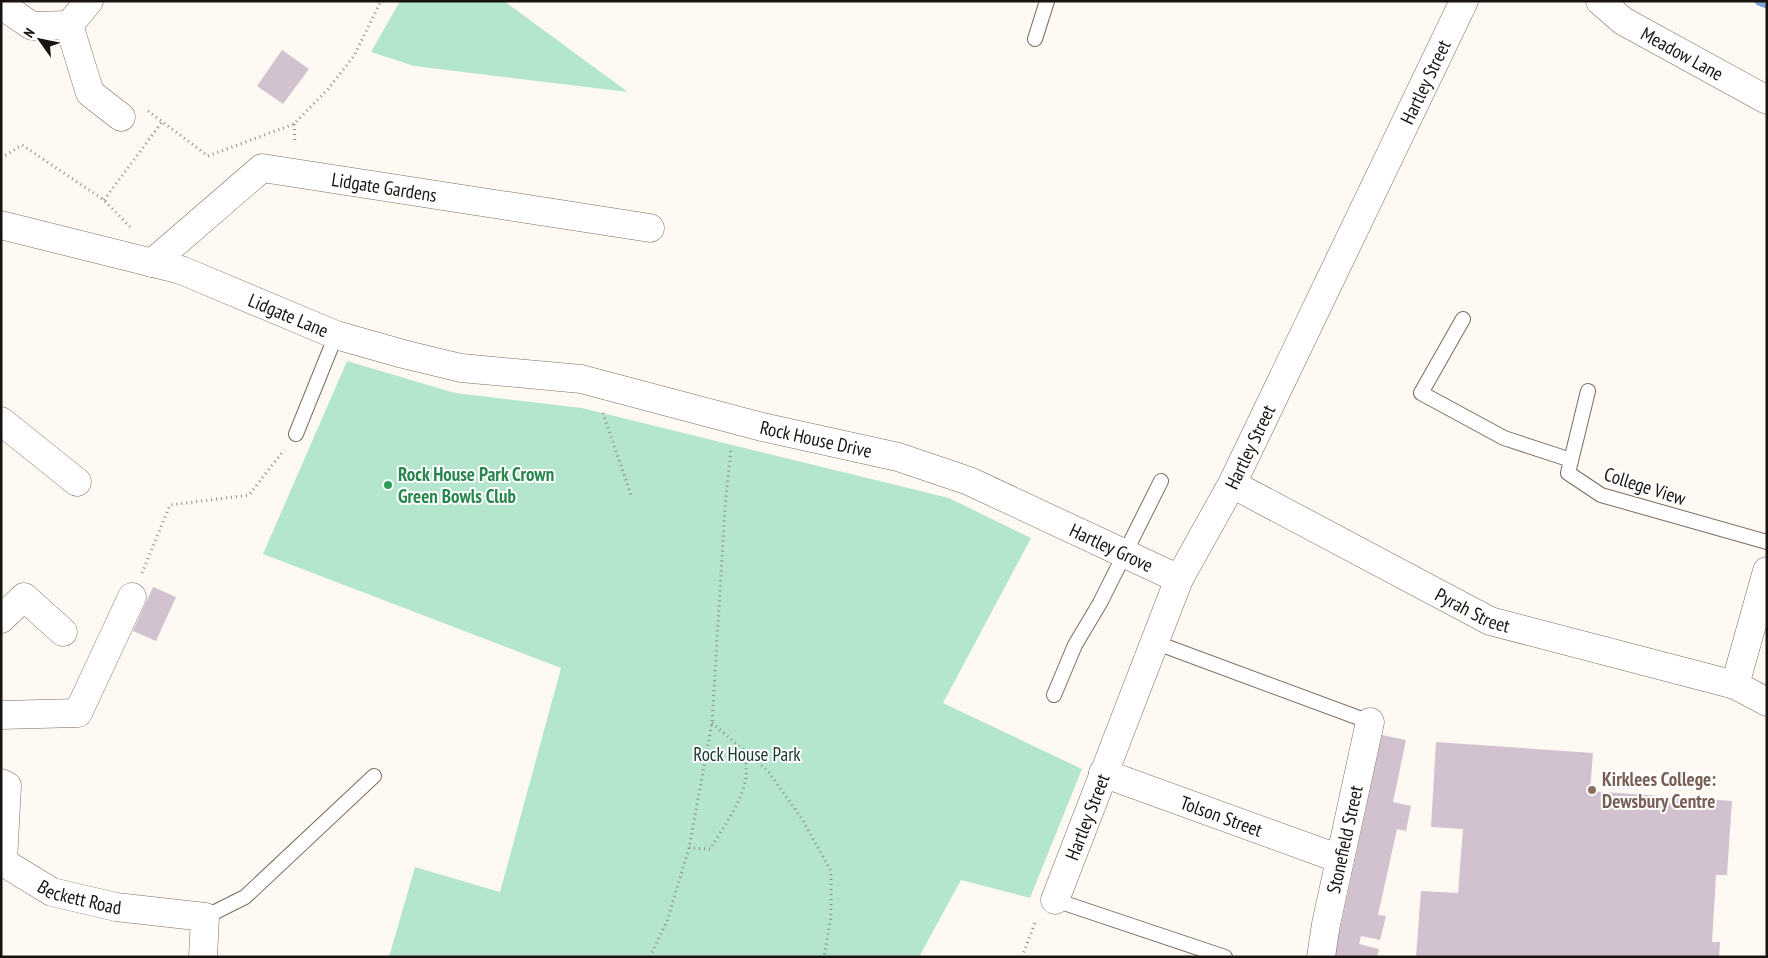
<svg xmlns="http://www.w3.org/2000/svg" width="1768" height="958" font-family="'PT Sans Narrow',sans-serif">
	<rect width="100%" height="100%" fill="#fff9f3"/>
	<!-- green -->
	<path fill="#b4e6ce" d="M 400,1 L 504,1 L 628,92 L 414,66 L 371,52 Z
		M 347,361 L 455,393 L 582,408 L 949,498 L 1031,538 L 943,703 L 1082,769 L 1030,898 L 961,880 L 919,957 L 389,957 L 415,867 L 500,892 L 561,668 L 263,554 Z"/>
	<g fill="none" stroke-linecap="round" stroke-linejoin="round">
		<!-- stream -->
		<path stroke="#7fa5de" stroke-width="9" d="M 1759,1 L 1767,4"/>
	</g>
	<!-- building -->
	<path fill="#d2c1ce" d="M 282,50 L 309,69 L 283,104 L 257,86 Z
		M 153,587 L 176,597 L 156,641 L 133,631 Z
		M 1382,735 L 1406,740 L 1393,802 L 1411,806 L 1406,831 L 1397,829 L 1378,915 L 1386,916 L 1380,940 L 1361,936 L 1359,944 L 1379,949 L 1377,957 L 1334,957 Z
		M 1436,742 L 1593,753 L 1590,791 L 1732,801 L 1727,875 L 1716,875 L 1712,942 L 1720,942 L 1719,957 L 1416,957 L 1421,891 L 1458,893 L 1463,829 L 1431,827 Z"/>
	<g fill="none" stroke-linecap="round" stroke-linejoin="round">
		<defs>
			<path id="service" d="M 1035,39 L 1047,1
				M 1463,319 L 1421,393 L 1504,438 L 1571,460
				M 1588,391 L 1568,473 L 1601,495 L 1767,542
				M 296,434 L 336,335
				M 1154,642 L 1370,722
				M 1054,695 L 1075,645 L 1100,603 L 1161,481
				M 1055,900 L 1225,957
				M 205,917 L 245,897 L 374,776"/>
			<g id="minor">
				<path id="s1" d="M 1600,1 L 1623,21 L 1767,100"/>
				<path d="M 1,5 L 32,26 L 69,25 L 90,93 L 121,117"/>
				<path d="M 69,25 L 89,1"/>
				<path id="s2" d="M 1,225 L 181,270 L 336,335 L 403,354 L 461,368 L 581,379 L 762,427 L 898,457 L 969,481 L 1179,579"/>
				<path id="s3" d="M 152,263 L 262,168 L 650,228"/>
				<path d="M 1,421 L 77,482"/>
				<path id="s4" d="M 1232,484 L 1490,621 L 1735,685"/>
				<path d="M 1767,571 L 1735,685 L 1767,702"/>
				<path d="M 1,619 L 24,597 L 63,632"/>
				<path d="M 1,715 L 78,713 L 132,597"/>
				<path id="s5" d="M 1103,773 L 1340,859"/>
				<path d="M 1,783 L 7,786 L 3,861"/>
				<path id="s6" d="M 1,861 L 52,892 L 116,907 L 205,917 L 203,957"/>
				<path id="s7" d="M 1055,900 L 1179,579 L 1232,484 L 1464,1"/>
				<path id="s8" d="M 1321,957 L 1326,924 L 1370,722"/>
			</g>
		</defs>
		<!-- service casing -->
		<use href="#service" stroke="#7a6d60" stroke-width="16"/>
		<!-- minor casing -->
		<use href="#minor" stroke="#7a6d60" stroke-width="29"/>
		<!-- path -->
		<path stroke="#908a85" stroke-width="3" stroke-dasharray="1 4" stroke-linecap="butt" d="M 148,111 L 208,156 L 294,124 L 328,89 L 354,56 L 381,1
			M 294,124 L 295,144
			M 1,158 L 22,145 L 104,200 L 130,227
			M 104,200 L 162,122
			M 603,413 L 632,498
			M 142,573 L 170,505 L 249,495 L 284,450
			M 712,723 L 768,771 L 802,819 L 831,871 L 831,917 L 824,957
			M 689,848 L 710,849 C 723,828 742,802 746,778 C 747,769 745,759 745,750
			M 650,957 L 667,921 L 689,848 L 712,723 L 725,508 L 731,447
			M 1022,957 L 1036,920"/>
		<!-- service -->
		<use href="#service" stroke="#fff" stroke-width="14"/>
		<!-- minor -->
		<use href="#minor" stroke="#fff" stroke-width="28"/>
	</g>
	<!-- markers -->
	<circle fill="#2e9e5b" stroke="#fff" stroke-width="2" cx="388" cy="485" r="5"/>
	<circle fill="#8d6e63" stroke="#fff" stroke-width="2" cx="1592" cy="790" r="5"/>
	<g text-anchor="middle" stroke-width="4" stroke-linejoin="round" paint-order="stroke">
		<!-- street labels -->
		<g font-size="19" fill="#18130e" stroke="#fff">
			<text dy="7" stroke="none"><textPath href="#s1" startOffset="98">Meadow Lane</textPath></text>
			<text dy="7" stroke="none"><textPath href="#s7" startOffset="899">Hartley Street</textPath></text>
			<text dy="7" stroke="none"><textPath href="#s3" startOffset="269">Lidgate Gardens</textPath></text>
			<text dy="7" stroke="none"><textPath href="#s2" startOffset="302">Lidgate Lane</textPath></text>
			<text dy="7" stroke="none"><textPath href="#s2" startOffset="846">Rock House Drive</textPath></text>
			<text dy="7" stroke="none"><textPath href="#s7" startOffset="494">Hartley Street</textPath></text>
			<text transform="translate(1645 486) rotate(18)" y="7">College View</text>
			<text dy="7" stroke="none"><textPath href="#s2" startOffset="1162">Hartley Grove</textPath></text>
			<text dy="7" stroke="none"><textPath href="#s4" startOffset="272">Pyrah Street</textPath></text>
			<text dy="7" stroke="none"><textPath href="#s5" startOffset="126">Tolson Street</textPath></text>
			<text dy="7" stroke="none"><textPath href="#s7" startOffset="89">Hartley Street</textPath></text>
			<text dy="7" stroke="none"><textPath href="#s8" startOffset="120">Stonefield Street</textPath></text>
			<text dy="7" stroke="none"><textPath href="#s6" startOffset="88">Beckett Road</textPath></text>
		</g>
		<!-- leisure labels -->
		<g font-size="19" font-weight="bold" fill="#27864d" stroke="#fff" text-anchor="start">
			<text x="398" y="481">Rock House Park Crown<tspan x="398" dy="22">Green Bowls Club</tspan></text>
		</g>
		<!-- park labels -->
		<g font-size="19" fill="#14382a" stroke="#fff">
			<text x="747" y="761">Rock House Park</text>
		</g>
		<!-- education labels -->
		<g font-size="19" font-weight="bold" fill="#785e54" stroke="#fff" text-anchor="start">
			<text x="1602" y="786">Kirklees College:<tspan x="1602" dy="22">Dewsbury Centre</tspan></text>
		</g>
	</g>
	<!-- border -->
	<rect width="1768" height="958" fill="none" stroke="#18130e" stroke-width="5"/>
	<!-- north arrow -->
	<g transform="translate(40 40) rotate(303)" stroke="#ffffff" stroke-width="4" paint-order="stroke">
	<path d="M0-4L9 19L0 12L-9 19Z" fill="#18130e"/>
	<text y="-8" font-size="14" font-weight="bold" text-anchor="middle" fill="#18130e">N</text>
	</g>
</svg>
